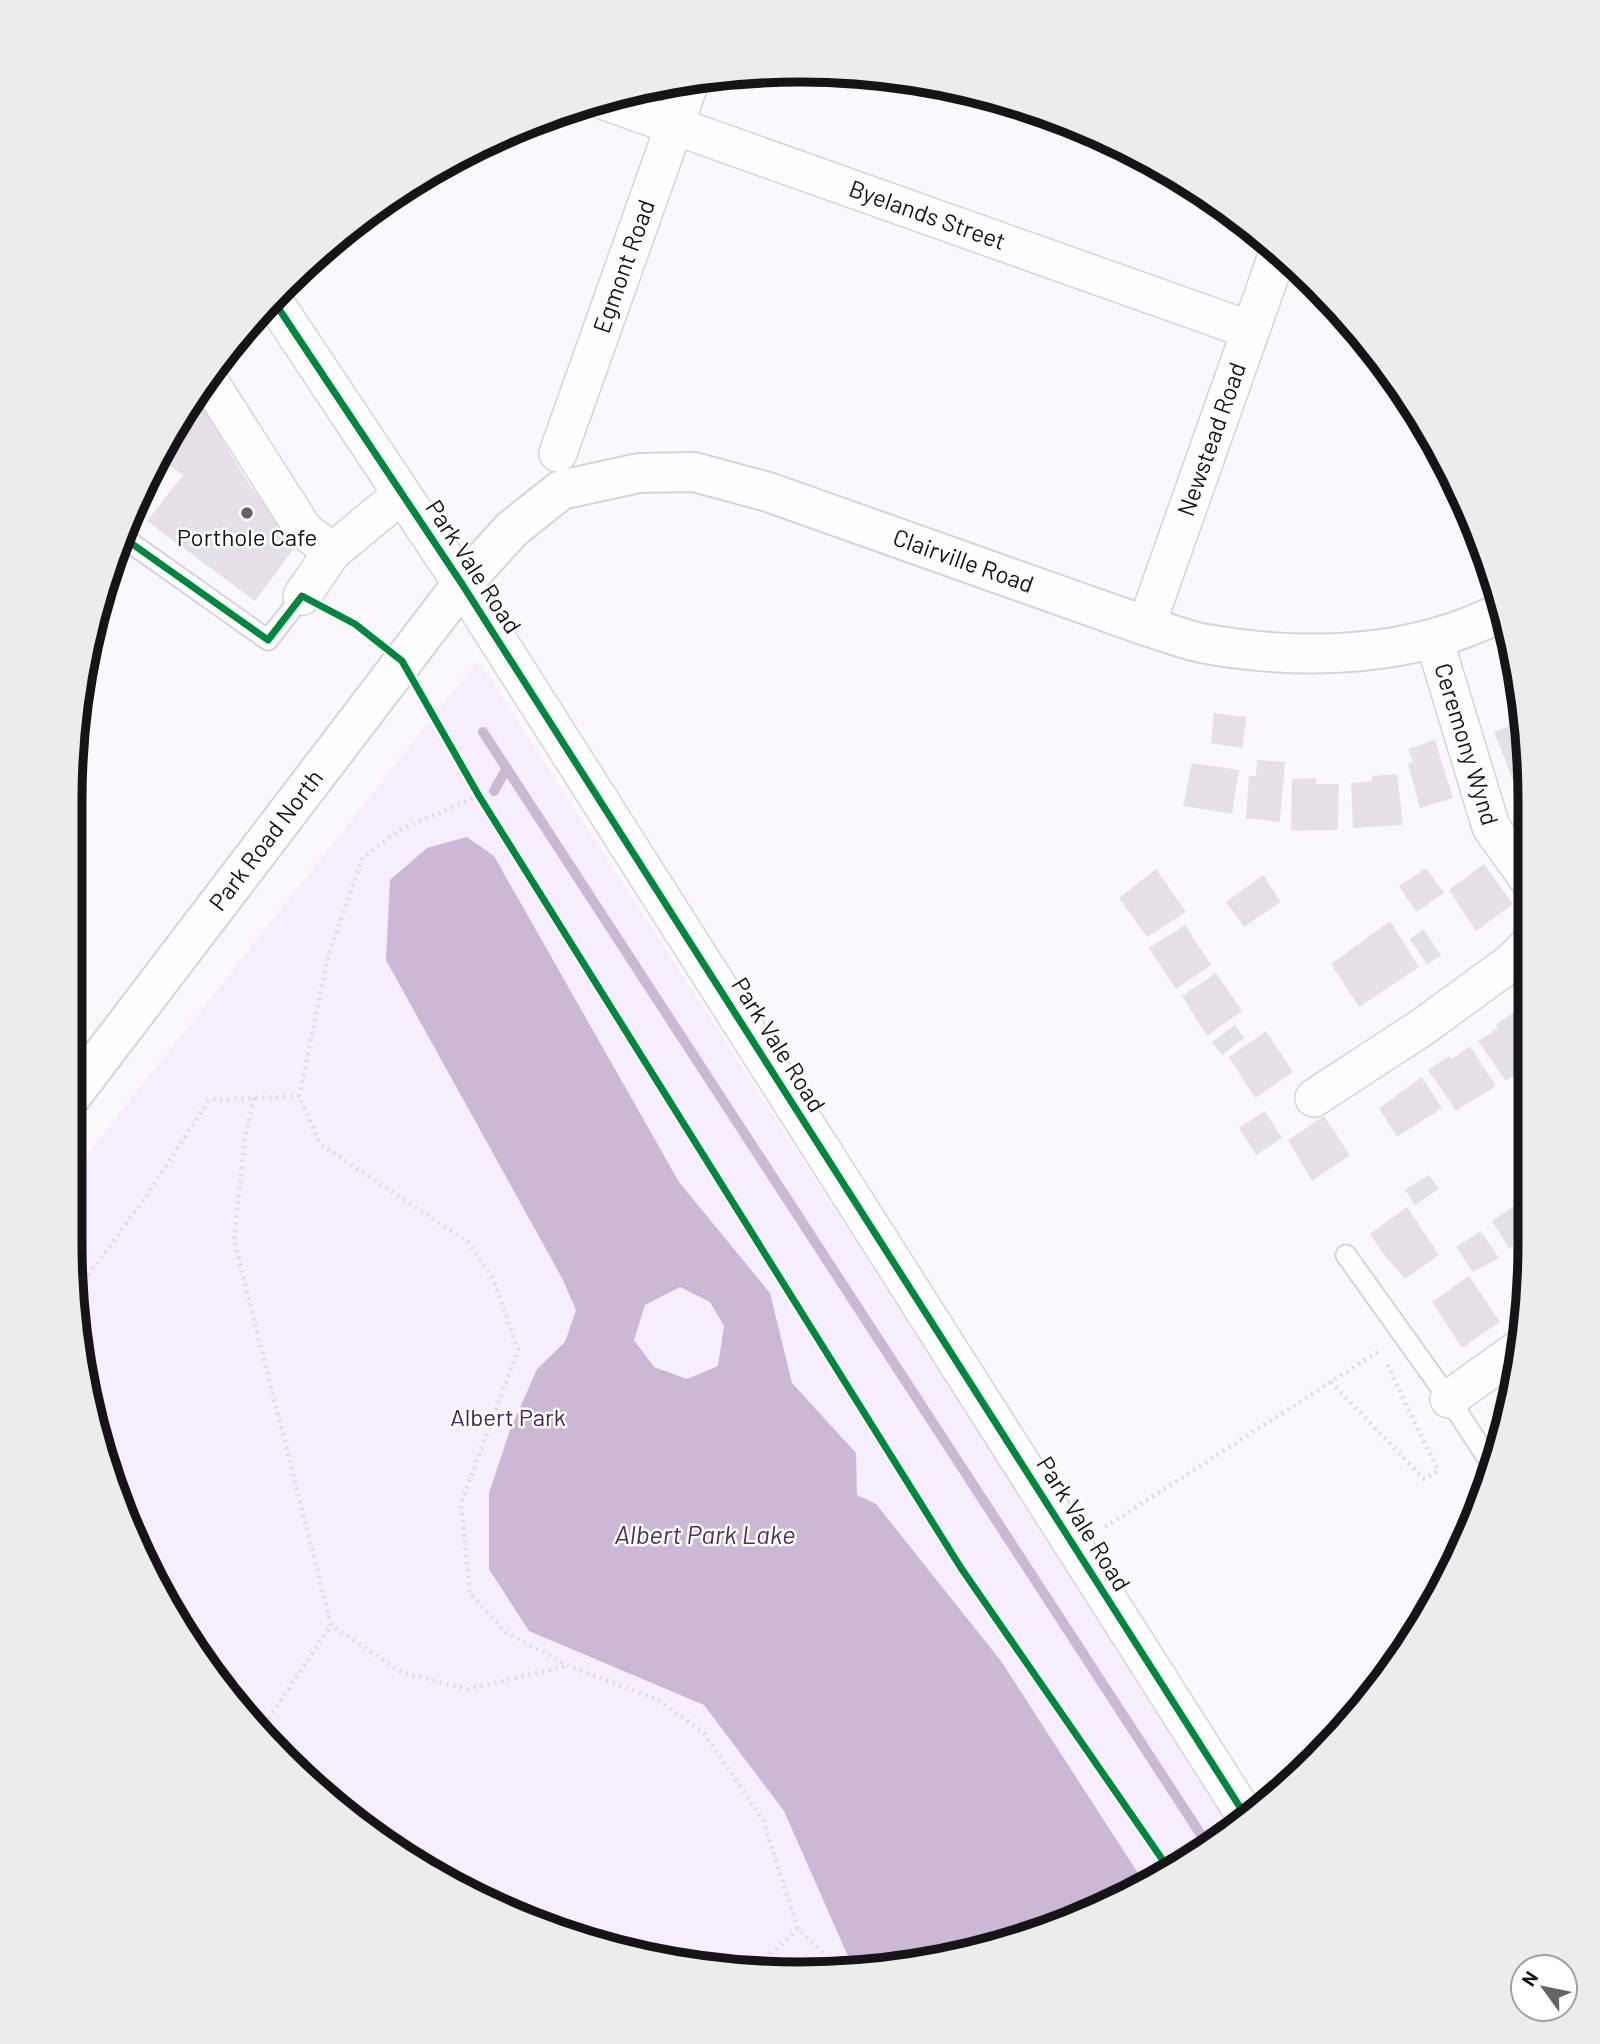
<svg xmlns="http://www.w3.org/2000/svg" width="1600" height="2044" font-family="Barlow,sans-serif">
	<rect width="100%" height="100%" fill="#fbf8fd"/>
	<!-- green -->
	<path fill="#f7eefd" d="M 478,660 L 1233,1824 L 1165,1876 L 989,1949 L 800,1974 L 611,1949 L 435,1876 L 284,1760 L 168,1609 L 95,1433 L 70,1244 L 70,1176 Z"/>
	<!-- water -->
	<path fill="#cab8d4" fill-rule="evenodd" d="M 467,837 L 494,856 L 679,1182 L 770,1293 L 792,1383 L 856,1453 L 857,1495 L 876,1504 L 1001,1661 L 1145,1884 L 989,1949 L 859,1966 L 847,1954 L 784,1811 L 704,1705 L 529,1631 L 489,1569 L 489,1493 L 509,1433 L 537,1369 L 565,1342 L 576,1310 L 562,1278 L 386,960 L 390,880 L 427,848 ZM 680,1287 L 710,1302 L 724,1326 L 718,1366 L 687,1379 L 654,1367 L 634,1340 L 645,1305 Z"/>
	<g fill="none" stroke-linecap="round" stroke-linejoin="round">
		<!-- stream -->
		<path stroke="#cab8d4" stroke-width="10" d="M 483,732 L 1207,1844
			M 494,791 L 507,768"/>
	</g>
	<!-- building -->
	<path fill="#e5e0e8" d="M 194,398 L 207,408 L 223,441 L 247,481 L 296,546 L 255,601 L 147,521 L 183,475 L 160,459 L 156,460 Z
		M 1214,713 L 1247,717 L 1242,748 L 1211,743 Z
		M 1520,722 L 1528,752 L 1529,784 L 1516,788 L 1494,732 Z
		M 1435,740 L 1453,798 L 1420,808 L 1408,764 L 1413,762 L 1408,749 Z
		M 1257,760 L 1285,762 L 1280,822 L 1246,818 L 1249,776 L 1256,776 Z
		M 1192,763 L 1239,770 L 1232,814 L 1183,806 Z
		M 1397,774 L 1403,825 L 1353,828 L 1351,783 L 1372,781 L 1372,776 Z
		M 1316,778 L 1316,784 L 1339,784 L 1338,830 L 1291,831 L 1292,779 Z
		M 1484,864 L 1513,904 L 1476,931 L 1449,890 Z
		M 1426,868 L 1444,893 L 1416,912 L 1399,886 Z
		M 1156,869 L 1186,912 L 1147,937 L 1119,898 Z
		M 1263,875 L 1281,902 L 1244,927 L 1226,902 Z
		M 1390,921 L 1419,967 L 1359,1007 L 1331,964 Z
		M 1185,925 L 1211,965 L 1176,989 L 1149,948 Z
		M 1423,929 L 1441,955 L 1427,965 L 1410,939 Z
		M 1216,973 L 1242,1011 L 1207,1036 L 1182,996 Z
		M 1529,1000 L 1529,1024 L 1519,1008 Z
		M 1516,1011 L 1529,1032 L 1529,1066 L 1506,1081 L 1478,1041 L 1498,1028 L 1496,1024 Z
		M 1235,1025 L 1244,1038 L 1222,1055 L 1212,1042 Z
		M 1266,1031 L 1293,1072 L 1255,1098 L 1229,1057 Z
		M 1470,1046 L 1496,1086 L 1456,1111 L 1428,1070 L 1449,1056 L 1452,1059 Z
		M 1422,1077 L 1442,1108 L 1397,1137 L 1379,1108 Z
		M 1265,1111 L 1282,1138 L 1256,1155 L 1239,1128 Z
		M 1324,1116 L 1350,1155 L 1312,1181 L 1288,1140 Z
		M 1429,1175 L 1439,1189 L 1415,1205 L 1405,1190 Z
		M 1516,1205 L 1530,1225 L 1530,1234 L 1509,1249 L 1492,1221 Z
		M 1407,1207 L 1439,1255 L 1405,1279 L 1385,1256 L 1370,1234 Z
		M 1481,1231 L 1499,1258 L 1473,1272 L 1456,1247 Z
		M 1469,1276 L 1500,1322 L 1462,1348 L 1432,1302 Z
		M 1516,1382 L 1516,1386 L 1508,1414 L 1496,1397 Z"/>
	<g fill="none" stroke-linecap="round" stroke-linejoin="round">
		<defs>
			<path id="service" d="M 121,536 L 268,640 L 302,596
				M 1346,1255 L 1449,1399 L 1492,1465"/>
			<g id="minor">
				<path id="s1" d="M 602,100 L 1250,330"/>
				<path d="M 273,300 L 462,584 L 1245,1815"/>
				<path d="M 207,378 L 304,530 L 332,552"/>
				<path id="s2" d="M 558,453 L 691,79"/>
				<path d="M 302,596 L 332,552 L 402,494"/>
				<path id="s3" d="M 1146,626 L 1278,253"/>
				<path id="s4" d="M 1434,639 L 1491,827 L 1529,880"/>
				<path d="M 1314,1098 L 1424,1026 L 1513,961 L 1529,944"/>
				<path d="M 1449,1399 L 1520,1348"/>
			</g>
			<g id="tertiary">
				<path id="s5" d="M 70,1098 L 462,584 L 512,529 L 561,490 L 639,473 L 694,472 L 768,492 L 1146,626 C 1166,632 1187,641 1207,644 C 1303,661 1413,658 1501,612"/>
			</g>
		</defs>
		<!-- service casing -->
		<use href="#service" stroke="#d7d4d9" stroke-width="23"/>
		<!-- minor casing -->
		<use href="#minor" stroke="#d7d4d9" stroke-width="40"/>
		<!-- tertiary casing -->
		<use href="#tertiary" stroke="#d7d4d9" stroke-width="42"/>
		<!-- path -->
		<path stroke="#dcdcdd" stroke-width="4.5" stroke-dasharray="2 5" stroke-linecap="butt" d="M 479,796 L 397,831 L 362,859 L 328,957 L 299,1096 L 320,1144 L 468,1242 L 493,1279 L 518,1349 L 461,1504 L 470,1594 L 507,1633 L 569,1666 L 658,1700 L 704,1733 L 763,1820 L 798,1929 L 839,1969
			M 254,1098 L 245,1137 L 234,1240 L 331,1625 L 401,1672 L 467,1689 L 568,1666
			M 76,1292 L 145,1198 L 209,1100 L 299,1096
			M 1331,1382 L 1424,1479 L 1438,1471 L 1386,1362
			M 1105,1527 L 1379,1351
			M 261,1730 L 331,1625
			M 755,1968 L 798,1929"/>
		<!-- service -->
		<use href="#service" stroke="#fefeff" stroke-width="19"/>
		<!-- minor -->
		<use href="#minor" stroke="#fefeff" stroke-width="37"/>
		<!-- tertiary -->
		<use href="#tertiary" stroke="#fefeff" stroke-width="38"/>
		<defs>
			<path id="cycleway" d="M 273,300 L 462,584 L 1245,1815
				M 121,536 L 268,640 L 302,596 L 355,624 L 402,661 L 479,796 L 961,1568 L 1171,1872"/>
		</defs>
		<!-- cycleway casing -->
		<use href="#cycleway" stroke="#fff" stroke-width="11"/>
		<!-- cycleway -->
		<use href="#cycleway" stroke="#00873e" stroke-width="7"/>
	</g>
	<!-- markers -->
	<circle fill="#666468" stroke="#fff" stroke-width="2.5" cx="247" cy="513" r="7"/>
	<g text-anchor="middle" stroke-width="5" stroke-linejoin="round" paint-order="stroke">
		<!-- street labels -->
		<g font-size="24" fill="#161417" stroke="#fff">
			<text dy="8" stroke="none"><textPath href="#s1" startOffset="345">Byelands Street</textPath></text>
			<text dy="8" stroke="none"><textPath href="#s2" startOffset="198">Egmont Road</textPath></text>
			<text dy="8" stroke="none"><textPath href="#s3" startOffset="198">Newstead Road</textPath></text>
			<text dy="8" stroke="none"><textPath href="#s5" startOffset="1202">Clairville Road</textPath></text>
			<text transform="translate(473 567) rotate(57)" y="8">Park Vale Road</text>
			<text dy="8" stroke="none"><textPath href="#s4" startOffset="110">Ceremony Wynd</textPath></text>
			<text dy="8" stroke="none"><textPath href="#s5" startOffset="324">Park Road North</textPath></text>
			<text transform="translate(778 1045) rotate(58)" y="8">Park Vale Road</text>
			<text transform="translate(1083 1524) rotate(58)" y="8">Park Vale Road</text>
		</g>
		<!-- poi labels -->
		<g font-size="24" fill="#161417" stroke="#fff">
			<text x="247" y="546">Porthole Cafe</text>
		</g>
		<!-- park labels -->
		<g font-size="24" fill="#452555" stroke="#fff">
			<text x="508" y="1426">Albert Park</text>
		</g>
		<!-- water labels -->
		<g font-size="26" font-style="italic" fill="#4f2f60" stroke="#fff">
			<text x="705" y="1544">Albert Park Lake</text>
		</g>
	</g>
	<!-- crop -->
	<path d="M0 0H1600V2044H0ZM800 82H800A718 718 0 0 1 1518 800V1244A718 718 0 0 1 800 1962H800A718 718 0 0 1 82 1244V800A718 718 0 0 1 800 82Z" fill="#ececec" fill-rule="evenodd"/>
	<path fill="none" stroke="#161417" stroke-width="9" d="M800 82H800A718 718 0 0 1 1518 800V1244A718 718 0 0 1 800 1962H800A718 718 0 0 1 82 1244V800A718 718 0 0 1 800 82Z"/>
	<!-- north arrow -->
	<g transform="translate(1544 1988) rotate(303)"><circle r="33" fill="#ffffff" stroke="#a2a1a2" stroke-width="2"/>
	<path d="M0-5L12 26L0 18L-12 26Z" fill="#666468"/>
	<text y="-10" font-size="19" font-weight="bold" text-anchor="middle" fill="#161417">N</text>
	</g>
</svg>
